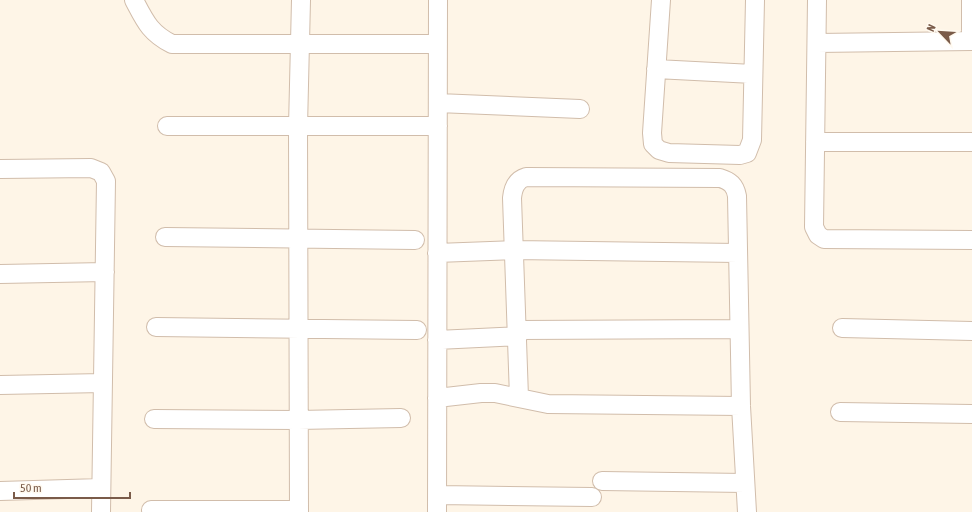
<svg xmlns="http://www.w3.org/2000/svg" width="972" height="512" font-family="'Asap Condensed',sans-serif">
	<rect width="100%" height="100%" fill="#fef5e7"/>
	<g fill="none" stroke-linecap="round" stroke-linejoin="round">
		<defs>
			<path id="street" d="M 134,0 C 145,21 150,33 172,44 L 438,44
				M 661,0 L 652,133 L 653,144 L 659,150 L 669,153 L 740,155 L 747,153 L 752,140 L 755,0
				M 817,0 L 814,227 L 818,235 L 824,239 L 972,240
				M 971,41 L 971,0
				M 817,43 L 972,41
				M 656,69 L 753,74
				M 438,103 L 580,109
				M 167,126 L 438,126
				M 815,142 L 972,142
				M 0,169 L 91,168 L 101,172 L 106,181 L 101,512
				M 165,237 L 415,240
				M 437,253 L 514,250 L 738,253
				M 0,274 L 105,272
				M 156,327 L 417,330
				M 842,328 L 972,331
				M 518,330 L 739,329
				M 437,340 L 518,336
				M 0,385 L 103,383
				M 519,397 L 512,198 C 513,188 516,180 526,177 L 720,178 C 730,181 735,185 737,196 L 741,406 L 747,512
				M 437,398 L 481,393 L 495,393 L 548,404 L 741,406
				M 840,412 L 972,414
				M 154,419 L 298,420 L 401,418
				M 602,481 L 745,483
				M 0,491 L 101,488
				M 438,495 L 592,497
				M 151,510 L 299,510
				M 299,512 L 298,127 L 301,0
				M 437,512 L 438,0"/>
		</defs>
		<!-- street casing -->
		<use href="#street" stroke="#d1bdab" stroke-width="20"/>
		<!-- street -->
		<use href="#street" stroke="#fff" stroke-width="18"/>
	</g>
	<!-- north arrow -->
	<g transform="translate(940 32) rotate(295)" stroke="#fff9ef" stroke-width="3" paint-order="stroke">
	<path d="M0-3L7 15L0 10L-7 15Z" fill="#7a5b49"/>
	<text y="-6" font-size="11" font-weight="bold" text-anchor="middle" fill="#7a5b49">N</text>
	</g>
	<!-- scale -->
	<path d="M14 492v6h116v-6" fill="none" stroke="#7a5b49" stroke-width="2"/>
	<text x="20" y="492" font-size="12" fill="#7a5b49" stroke="#fff9ef" stroke-width="3" paint-order="stroke">50 m</text>
</svg>
